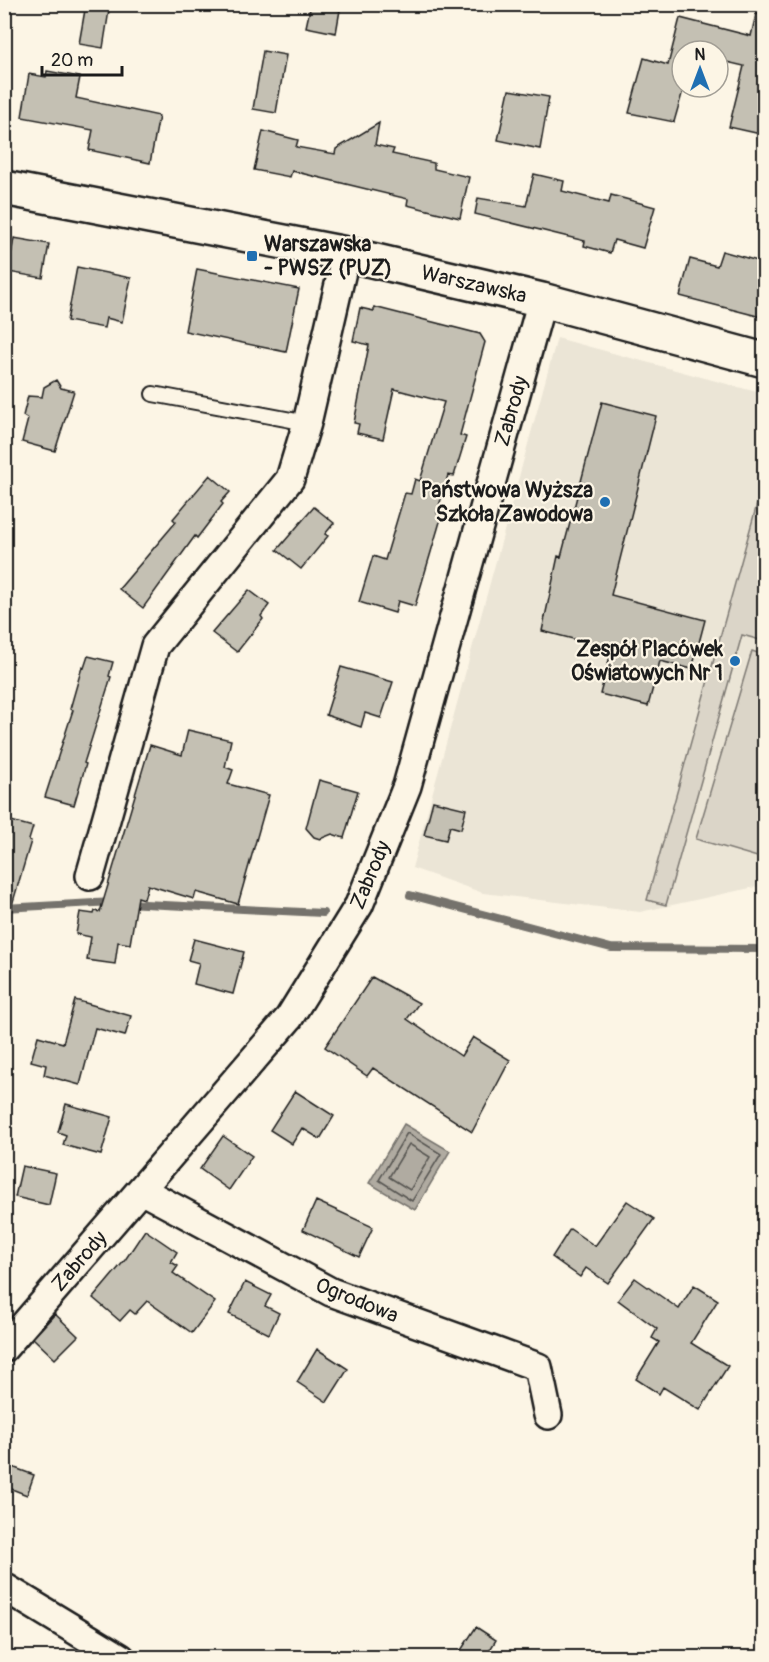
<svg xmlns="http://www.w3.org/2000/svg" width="769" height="1662" font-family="Pangolin,sans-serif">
	<rect width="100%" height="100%" fill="#fcf5e5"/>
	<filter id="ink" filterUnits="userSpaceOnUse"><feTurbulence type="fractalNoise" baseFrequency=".0167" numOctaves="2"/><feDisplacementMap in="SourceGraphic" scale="12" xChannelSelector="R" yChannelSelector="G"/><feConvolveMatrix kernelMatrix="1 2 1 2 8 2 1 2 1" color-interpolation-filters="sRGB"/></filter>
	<g filter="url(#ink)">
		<!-- built -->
		<path fill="#ebe5d6" d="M 557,338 L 764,394 L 764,885 L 640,912 L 483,893 L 412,868 Z"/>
		<!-- green -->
		<path fill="#dbd5c8" stroke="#7c7872" stroke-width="1.5" d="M 764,479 L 764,641 L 742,635 L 666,905 L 647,900 Z
			M 752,651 L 764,655 L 764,859 L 696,839 Z"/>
		<!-- water -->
		<path fill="#b0aba1" stroke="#75726c" stroke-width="1.5" d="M 404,1124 L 450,1151 L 415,1210 L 369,1183 Z"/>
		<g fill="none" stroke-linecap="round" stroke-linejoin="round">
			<!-- shore -->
			<path stroke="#575551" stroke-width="1.5" d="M 407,1133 L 441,1154 L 412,1201 L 379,1180 Z
				M 409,1144 L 430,1157 L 410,1190 L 389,1177 Z"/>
			<!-- stream -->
			<path stroke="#75726c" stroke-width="8" d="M 410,895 L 611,948 L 764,949
				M 125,903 L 323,913
				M 4,908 L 113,902"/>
		</g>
		<!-- building -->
		<path fill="#c4c0b3" stroke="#1c1c1c" stroke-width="1.5" d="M 86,4 L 110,4 L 103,48 L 79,44 Z
			M 311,4 L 340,10 L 336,33 L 306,27 Z
			M 756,14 L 765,15 L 765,135 L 729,127 L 744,66 L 718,60 L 718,51 L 682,51 L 684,87 L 674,122 L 629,113 L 644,58 L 668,65 L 680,18 L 751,36 Z
			M 263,51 L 286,55 L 276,113 L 253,109 Z
			M 47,71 L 80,77 L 76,98 L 159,116 L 150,163 L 89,150 L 93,130 L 22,117 L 29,74 L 46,77 Z
			M 509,90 L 549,97 L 540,149 L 498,140 Z
			M 379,123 L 375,145 L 394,149 L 392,154 L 434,163 L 434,169 L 469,177 L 460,218 L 407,205 L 408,199 L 292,171 L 290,177 L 254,170 L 263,131 L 298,140 L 296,147 L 335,154 L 336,149 Z
			M 534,174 L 564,181 L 562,191 L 609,203 L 611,195 L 655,207 L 643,248 L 614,240 L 610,253 L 584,246 L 585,241 L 475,214 L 478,198 L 526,206 Z
			M 14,238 L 49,244 L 43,278 L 8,272 Z
			M 722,251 L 765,263 L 765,318 L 680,296 L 690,259 L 717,266 Z
			M 77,267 L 131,278 L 122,322 L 106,318 L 104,328 L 67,321 Z
			M 197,269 L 299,289 L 286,352 L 185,331 Z
			M 374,307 L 480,334 L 485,342 L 460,435 L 466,437 L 454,476 L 448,475 L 437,513 L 442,515 L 415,606 L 398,601 L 395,613 L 359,602 L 373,556 L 385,560 L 405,493 L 411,494 L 415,479 L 420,481 L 444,402 L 394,389 L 383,439 L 357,433 L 359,424 L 354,423 L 369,345 L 353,341 L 360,308 L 374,311 Z
			M 56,380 L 61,388 L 74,391 L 55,451 L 22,442 L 28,419 L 23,416 L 28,396 L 42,397 L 44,387 Z
			M 602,402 L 656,416 L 611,595 L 705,620 L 692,669 L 660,661 L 648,706 L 600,694 L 612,649 L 542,631 L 558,556 L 561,557 Z
			M 210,475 L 230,492 L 221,502 L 223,504 L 197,538 L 195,536 L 143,608 L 119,589 L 176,522 L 173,519 Z
			M 314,507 L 334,523 L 325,534 L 328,536 L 301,569 L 277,550 Z
			M 249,590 L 269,605 L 261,616 L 263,619 L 237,652 L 212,633 Z
			M 88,656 L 113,662 L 109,676 L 111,677 L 84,763 L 86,764 L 74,805 L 45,797 L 73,710 L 70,709 L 82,667 L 84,668 Z
			M 341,667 L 393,682 L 381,718 L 365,713 L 361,727 L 326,715 Z
			M 188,730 L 231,740 L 225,767 L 233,770 L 228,784 L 269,795 L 238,904 L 196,892 L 194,899 L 148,885 L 144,899 L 138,897 L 130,944 L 118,942 L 115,964 L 87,960 L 91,937 L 76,934 L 80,912 L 94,914 L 95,911 L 100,912 L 150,745 L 182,755 Z
			M 319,780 L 358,791 L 344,838 L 332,834 L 320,839 L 314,837 L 306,828 Z
			M 433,801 L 466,809 L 461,829 L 450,826 L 446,840 L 424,835 Z
			M 4,819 L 33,827 L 29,840 L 31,841 L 10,912 L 4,911 Z
			M 194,939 L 244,952 L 233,994 L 194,984 L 199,963 L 188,960 Z
			M 372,977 L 419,1003 L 407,1019 L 461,1056 L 473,1037 L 510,1060 L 472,1132 L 373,1068 L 367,1076 L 325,1047 Z
			M 75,1000 L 131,1016 L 125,1036 L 95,1028 L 80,1085 L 44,1075 L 46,1065 L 31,1061 L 38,1036 L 63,1043 Z
			M 295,1091 L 334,1116 L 320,1139 L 302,1128 L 292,1144 L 270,1130 Z
			M 66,1104 L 112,1117 L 101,1155 L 63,1145 L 66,1135 L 58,1132 Z
			M 223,1136 L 252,1156 L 229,1190 L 200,1169 Z
			M 22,1166 L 56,1173 L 49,1205 L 15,1197 Z
			M 316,1201 L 373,1227 L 359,1257 L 303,1230 Z
			M 627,1201 L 654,1219 L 608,1283 L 586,1268 L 580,1277 L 552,1257 L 570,1229 L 595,1246 Z
			M 145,1230 L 177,1252 L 171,1262 L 178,1266 L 173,1273 L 215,1302 L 192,1333 L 147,1301 L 135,1314 L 130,1310 L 120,1321 L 93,1298 L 125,1260 Z
			M 635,1278 L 679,1309 L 694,1285 L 718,1300 L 691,1343 L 728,1366 L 700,1410 L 663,1387 L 659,1394 L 636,1379 L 659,1342 L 652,1338 L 657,1329 L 618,1300 Z
			M 245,1282 L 271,1295 L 265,1306 L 279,1313 L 269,1334 L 229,1314 Z
			M 55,1314 L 78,1336 L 55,1359 L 33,1338 Z
			M 317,1349 L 348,1369 L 327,1402 L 297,1382 Z
			M 4,1464 L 34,1475 L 27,1495 L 4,1486 Z
			M 476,1627 L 496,1640 L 485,1658 L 456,1658 Z"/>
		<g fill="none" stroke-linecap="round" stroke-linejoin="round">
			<defs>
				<path id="service" d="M 153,394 L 307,423"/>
				<path id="minor" d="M 90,876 L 155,646 L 290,479 L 307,423 L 346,254
					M 141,1190 L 331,1292 L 538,1367 L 548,1415
					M 4,1348 L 289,1018 L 359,905 L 407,786 L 542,300
					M 4,1587 L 121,1658"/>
				<path id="secondary" d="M 4,188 L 346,254 L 542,300 L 764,360"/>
			</defs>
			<!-- service casing -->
			<use href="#service" stroke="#1c1c1c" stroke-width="18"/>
			<!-- minor casing -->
			<use href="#minor" stroke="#1c1c1c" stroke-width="32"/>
			<!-- secondary casing -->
			<use href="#secondary" stroke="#1c1c1c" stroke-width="38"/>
			<!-- service -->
			<use href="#service" stroke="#fcf5e5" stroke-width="14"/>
			<!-- minor -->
			<use href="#minor" stroke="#fcf5e5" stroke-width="27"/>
			<!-- secondary -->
			<use href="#secondary" stroke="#fcf5e5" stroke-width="33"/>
		</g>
	</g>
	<!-- markers -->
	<g fill="#1f6fb2" stroke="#fcf5e5" stroke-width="2">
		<rect x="246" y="250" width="12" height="12" rx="3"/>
		<circle cx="605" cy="502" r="6"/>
		<circle cx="735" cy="661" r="6"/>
	</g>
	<g text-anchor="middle" stroke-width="4.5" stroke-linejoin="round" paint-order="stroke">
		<!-- poi labels -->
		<g font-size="21" font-weight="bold" fill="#1c1c1c" stroke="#fcf5e5" text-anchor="end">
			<text x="264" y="251" text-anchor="start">Warszawska<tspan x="264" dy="24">- PWSZ (PUZ)</tspan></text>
			<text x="593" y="497">Państwowa Wyższa<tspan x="593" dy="24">Szkoła Zawodowa</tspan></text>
			<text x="723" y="656">Zespół Placówek<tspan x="723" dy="24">Oświatowych Nr 1</tspan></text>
		</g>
		<!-- street labels -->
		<g font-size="21" fill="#1c1c1c" stroke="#fcf5e5">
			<text transform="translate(474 284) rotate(13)" y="7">Warszawska</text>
			<text transform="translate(511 411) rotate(-74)" y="7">Zabrody</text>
			<text transform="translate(370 875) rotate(-67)" y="7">Zabrody</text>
			<text transform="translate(79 1261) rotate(-49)" y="7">Zabrody</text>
			<text transform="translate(357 1300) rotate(22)" y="7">Ogrodowa</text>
		</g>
	</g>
	<!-- margin -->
	<rect width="769" height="1662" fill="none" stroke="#fcf5e5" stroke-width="24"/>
	<rect x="12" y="12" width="745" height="1638" fill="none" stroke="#1c1c1c" stroke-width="2" filter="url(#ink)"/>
	<!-- north arrow -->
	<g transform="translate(700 69)"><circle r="28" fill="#fcf5e5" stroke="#a29e95" stroke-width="1.5"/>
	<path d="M0-4.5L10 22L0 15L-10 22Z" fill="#1f6fb2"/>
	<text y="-9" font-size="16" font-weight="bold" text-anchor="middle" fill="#1c1c1c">N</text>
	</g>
	<!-- scale -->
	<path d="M42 66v9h80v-9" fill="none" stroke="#1c1c1c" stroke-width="3"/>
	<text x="51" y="66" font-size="18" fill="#1c1c1c" stroke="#fcf5e5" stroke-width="4.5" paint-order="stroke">20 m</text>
</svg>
